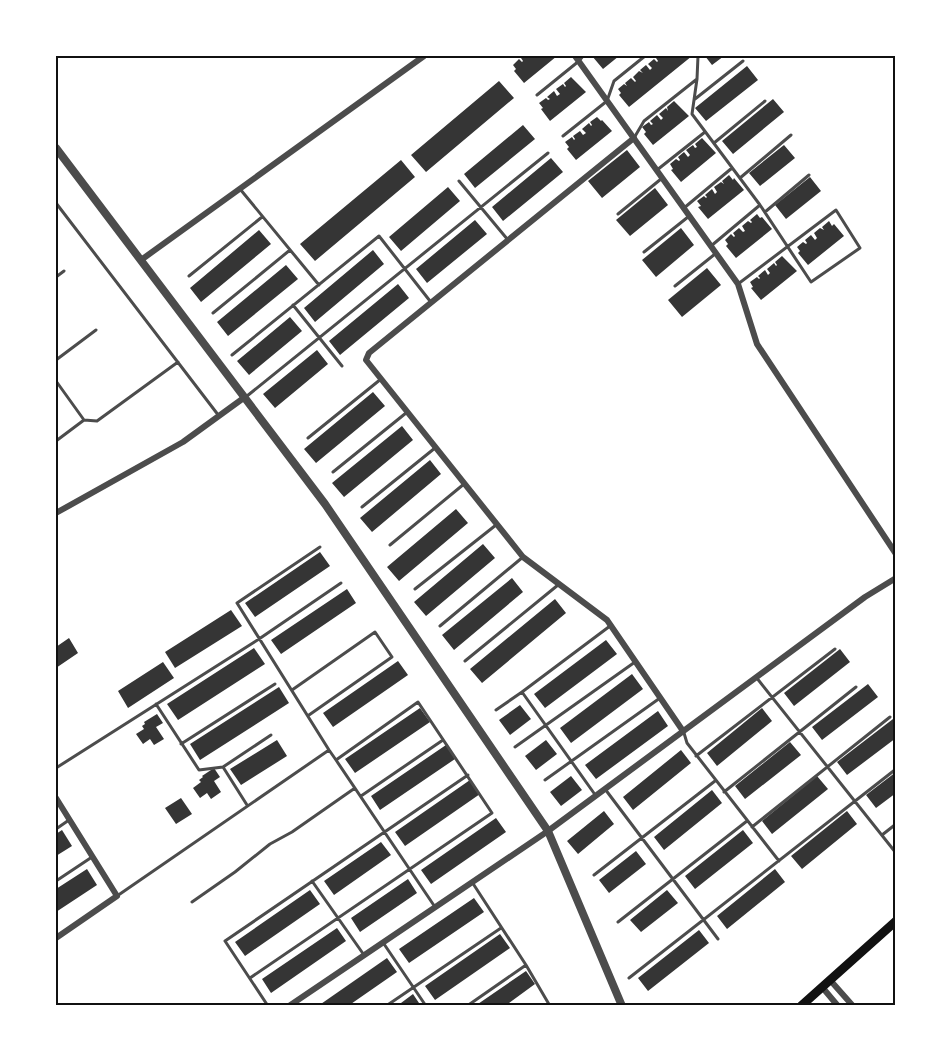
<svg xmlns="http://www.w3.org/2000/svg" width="951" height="1061" font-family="Ubuntu,sans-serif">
	<rect width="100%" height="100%" fill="#fff"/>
	<!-- building -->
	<path fill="#353535" d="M 524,56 L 531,57 L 533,56 L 557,56 L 524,83 L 514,71 L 516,69 L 513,65 L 519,59 L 522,62 L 523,61 L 521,58 Z
		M 592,56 L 619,56 L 603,69 Z
		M 659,56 L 666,57 L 668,56 L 692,56 L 629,107 L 619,95 L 621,93 L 618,89 L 624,84 L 627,86 L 625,83 L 631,78 L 635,82 L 636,81 L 633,77 L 639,71 L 643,73 L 640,70 L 646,65 L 650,70 L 652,68 L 648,64 L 654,59 L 657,62 L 658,61 L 656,58 Z
		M 705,56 L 724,56 L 712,65 Z
		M 747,66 L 758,80 L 706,121 L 695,108 Z
		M 571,77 L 586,92 L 550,121 L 541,109 L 543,108 L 539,103 L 546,98 L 548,100 L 550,99 L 547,97 L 554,91 L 557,96 L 560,94 L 556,89 L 563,84 L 565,87 L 566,86 L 564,83 Z
		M 499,81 L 514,98 L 426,172 L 411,155 Z
		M 773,99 L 784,112 L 733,154 L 722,141 Z
		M 674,101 L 689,116 L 653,145 L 644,134 L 646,132 L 642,127 L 649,122 L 651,125 L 653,124 L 650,121 L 657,115 L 661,120 L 663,118 L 659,114 L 666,108 L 668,111 L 667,107 Z
		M 597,117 L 601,121 L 602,120 L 612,131 L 576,160 L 567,149 L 569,147 L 565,142 L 572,137 L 574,140 L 575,139 L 573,136 L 580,131 L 583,135 L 586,133 L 582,129 L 589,123 L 591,126 L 592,125 L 590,122 Z
		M 523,125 L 535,139 L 475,188 L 464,174 Z
		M 702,138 L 716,153 L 681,182 L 671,170 L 673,169 L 670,164 L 676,159 L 679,161 L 680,160 L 678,157 L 684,152 L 688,157 L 690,155 L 686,150 L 693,145 L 695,148 L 697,147 L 695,144 Z
		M 784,145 L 795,158 L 760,186 L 749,173 Z
		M 627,150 L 640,167 L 602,198 L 588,181 Z
		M 551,158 L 563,172 L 503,221 L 492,207 Z
		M 401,160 L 415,177 L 315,261 L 300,244 Z
		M 729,175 L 733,180 L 734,178 L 744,190 L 708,219 L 698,207 L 701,206 L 697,201 L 704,196 L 706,198 L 707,197 L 705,195 L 712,189 L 715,194 L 717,192 L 714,187 L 721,182 L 724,184 L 722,181 Z
		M 810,177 L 821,191 L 786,219 L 775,205 Z
		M 448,187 L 460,201 L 401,251 L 389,237 Z
		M 655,188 L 668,205 L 630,236 L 616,220 Z
		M 757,214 L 760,218 L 762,217 L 772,229 L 736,258 L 726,246 L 728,244 L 725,240 L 731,234 L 734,237 L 735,236 L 733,233 L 739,228 L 743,232 L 745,231 L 742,226 L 748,221 L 751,223 L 752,222 L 750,220 Z
		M 475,220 L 487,234 L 427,283 L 416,269 Z
		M 829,221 L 832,226 L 834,224 L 844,236 L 808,265 L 798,253 L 800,251 L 797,247 L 803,242 L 806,244 L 807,243 L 805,240 L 811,235 L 815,240 L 817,238 L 814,233 L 820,228 L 824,230 L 822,227 Z
		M 681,228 L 694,245 L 656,277 L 642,260 Z
		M 259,230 L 271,244 L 201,302 L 190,288 Z
		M 373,250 L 384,264 L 315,322 L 304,308 Z
		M 782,256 L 797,271 L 761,300 L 751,288 L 753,287 L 750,282 L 757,277 L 759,279 L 760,278 L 758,276 L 765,270 L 768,275 L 770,273 L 767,269 L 774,263 L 776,266 L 777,265 L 775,262 Z
		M 286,265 L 298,279 L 228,336 L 217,322 Z
		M 707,268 L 721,285 L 682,317 L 668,300 Z
		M 398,284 L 409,298 L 340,355 L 329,341 Z
		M 290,317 L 302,331 L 249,375 L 237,361 Z
		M 317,350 L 328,364 L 275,408 L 263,394 Z
		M 373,392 L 385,406 L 316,463 L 304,449 Z
		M 402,426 L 413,440 L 344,497 L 332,483 Z
		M 430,460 L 441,474 L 372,532 L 360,518 Z
		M 456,509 L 468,523 L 399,581 L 387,567 Z
		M 483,544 L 495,558 L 426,616 L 414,602 Z
		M 320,552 L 330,566 L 255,617 L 245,603 Z
		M 512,578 L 523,592 L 454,650 L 442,635 Z
		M 347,589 L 356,603 L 281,654 L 271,640 Z
		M 555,599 L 566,613 L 482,683 L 470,669 Z
		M 231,610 L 242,626 L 175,668 L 165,652 Z
		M 69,638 L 78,653 L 56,668 L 56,647 Z
		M 606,640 L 617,654 L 545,708 L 534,694 Z
		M 254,648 L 265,664 L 178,720 L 167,704 Z
		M 840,649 L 850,662 L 794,706 L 784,693 Z
		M 398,661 L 408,675 L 333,727 L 323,713 Z
		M 163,662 L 174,678 L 128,708 L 118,691 Z
		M 632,674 L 643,689 L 571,743 L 560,728 Z
		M 868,684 L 878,697 L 822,740 L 812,727 Z
		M 279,687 L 289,703 L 200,760 L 190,744 Z
		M 520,705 L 531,719 L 510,735 L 499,720 Z
		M 420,708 L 430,722 L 355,773 L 345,759 Z
		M 762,708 L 772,721 L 717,766 L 707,753 Z
		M 658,711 L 668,726 L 596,779 L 585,765 Z
		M 157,714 L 163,723 L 156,727 L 164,739 L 154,745 L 150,739 L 143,744 L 136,734 L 144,729 L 142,726 L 145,724 L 144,722 Z
		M 893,719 L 896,722 L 896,738 L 847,775 L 837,762 Z
		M 277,740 L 287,756 L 241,785 L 230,769 Z
		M 546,740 L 557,754 L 536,770 L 525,756 Z
		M 790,742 L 801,755 L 745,799 L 735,786 Z
		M 446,745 L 455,759 L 380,810 L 371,796 Z
		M 681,750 L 691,763 L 633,810 L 623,797 Z
		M 214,768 L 220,777 L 214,781 L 221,792 L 211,799 L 207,793 L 200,798 L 193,788 L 201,782 L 199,780 L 203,777 L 202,776 Z
		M 896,772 L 896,793 L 876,808 L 866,795 Z
		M 571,776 L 582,790 L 561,806 L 550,792 Z
		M 817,776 L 828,789 L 772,834 L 762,821 Z
		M 470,780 L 480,794 L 405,846 L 395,832 Z
		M 712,790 L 722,803 L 664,850 L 654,837 Z
		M 181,798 L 192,814 L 176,824 L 165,808 Z
		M 604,811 L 614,824 L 578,854 L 567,841 Z
		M 847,811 L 857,824 L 802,869 L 791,856 Z
		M 496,818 L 506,832 L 431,884 L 421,870 Z
		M 62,830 L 72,846 L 56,856 L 56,834 Z
		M 743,830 L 753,843 L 695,889 L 685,876 Z
		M 381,842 L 391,855 L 334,895 L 324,881 Z
		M 636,851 L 646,864 L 609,893 L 599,880 Z
		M 87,869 L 97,885 L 56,912 L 56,889 Z
		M 775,869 L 785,882 L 727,929 L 717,916 Z
		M 408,879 L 417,893 L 360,932 L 351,918 Z
		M 310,890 L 320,904 L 245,956 L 235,942 Z
		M 667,890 L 678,903 L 641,932 L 630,920 Z
		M 474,898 L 484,912 L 409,963 L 399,949 Z
		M 337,928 L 346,941 L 271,993 L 262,979 Z
		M 699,930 L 709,943 L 648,991 L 638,978 Z
		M 500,934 L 510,948 L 435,1000 L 425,986 Z
		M 387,958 L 397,972 L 348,1006 L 318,1006 Z
		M 526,971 L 535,984 L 505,1006 L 475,1006 Z
		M 413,994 L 421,1006 L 397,1006 Z"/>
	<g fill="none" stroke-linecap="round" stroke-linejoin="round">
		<!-- service -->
		<path stroke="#4c4c4c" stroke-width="3" d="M 698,56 L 697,79 L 692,114 L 760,205 L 811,282 L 860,248 L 836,210 L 738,284
			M 537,95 L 579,61 L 583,56
			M 695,99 L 743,61
			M 563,136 L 607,101 L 614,81 L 645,56
			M 634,138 L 644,121 L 697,79
			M 714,143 L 765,101
			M 657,170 L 705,132
			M 740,178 L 791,135
			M 459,181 L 508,240
			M 240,189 L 319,285
			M 56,203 L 219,416
			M 684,208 L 732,168
			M 765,212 L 809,175
			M 618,214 L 661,179
			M 711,246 L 760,205
			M 644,252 L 688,217
			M 189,276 L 262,217
			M 56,277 L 64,271
			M 675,286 L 715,254
			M 293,305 L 342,366
			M 213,313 L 290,250
			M 232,355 L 379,236 L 430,301
			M 56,360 L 96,330
			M 56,381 L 84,420
			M 247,396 L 548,153
			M 308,438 L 381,379
			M 56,441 L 84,420 L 97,421 L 178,362
			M 333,472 L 406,413
			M 362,507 L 435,448
			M 390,545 L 464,484
			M 415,589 L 496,525
			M 440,626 L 523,557
			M 465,661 L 558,585
			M 756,677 L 896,853
			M 292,690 L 375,632 L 392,657 L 309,715
			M 156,704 L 199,770 L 223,767
			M 496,710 L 522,692
			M 684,733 L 687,743 L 779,861
			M 181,744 L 275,684
			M 515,747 L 635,662
			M 696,756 L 835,649
			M 336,760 L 435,907
			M 56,768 L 259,639 L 341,583
			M 545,780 L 660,698
			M 605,789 L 718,939
			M 724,792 L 856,687
			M 361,796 L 443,740
			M 596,796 L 522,692 L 610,626
			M 247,805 L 223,767 L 271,735
			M 752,827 L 890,717
			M 56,829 L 69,820
			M 882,835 L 896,824
			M 594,875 L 715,781
			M 56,881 L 92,857
			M 312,881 L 364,955
			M 472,882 L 526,965 L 550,1006
			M 117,896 L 329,750
			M 192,902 L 235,872 L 270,844 L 292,832 L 355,788
			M 618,922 L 747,821
			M 384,944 L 426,1006
			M 250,978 L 492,813 L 418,702 L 336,760 L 329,750 L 237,603 L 320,547
			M 629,978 L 896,769
			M 268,1006 L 225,941 L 468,775
			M 386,1006 L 501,928
			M 467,1006 L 526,965"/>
		<!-- minor -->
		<path stroke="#4c4c4c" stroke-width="6" d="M 575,56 L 738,284 L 757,344 L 896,554
			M 634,138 L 369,353 L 366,360 L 523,557 L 607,620 L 683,731
			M 141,260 L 424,56
			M 56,513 L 183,442 L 245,397
			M 56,798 L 117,896 L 56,938
			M 830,980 L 853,1006
			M 822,987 L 838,1006
			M 289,1006 L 548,831 L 865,597 L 896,578"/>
		<!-- tertiary -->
		<path stroke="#4c4c4c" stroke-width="8" d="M 56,148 L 325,504 L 548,831 L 622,1006"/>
		<!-- secondary -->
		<path stroke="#111" stroke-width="9" d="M 801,1006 L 896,921"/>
	</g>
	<!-- border -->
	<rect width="951" height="1061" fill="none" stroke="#ffffff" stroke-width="114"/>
	<rect x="57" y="57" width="837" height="947" fill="none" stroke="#111" stroke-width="2"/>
</svg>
